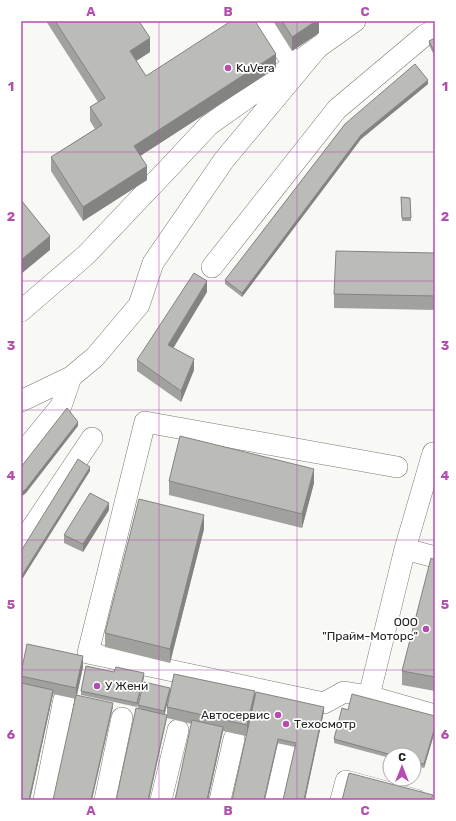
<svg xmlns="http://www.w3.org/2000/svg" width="456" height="821" font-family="Rubik,sans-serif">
	<rect width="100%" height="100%" fill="#f8f9f4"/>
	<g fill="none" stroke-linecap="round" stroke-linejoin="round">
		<defs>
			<path id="minor" d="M 263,21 L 294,64
				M 320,21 L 332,37
				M 212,267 L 337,109 L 425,35 L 435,30
				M 21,311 L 86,255 L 164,173 L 209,125 L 355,21
				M 21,401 L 71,377 L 95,357 L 139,305 L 153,263 L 224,160 L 319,46
				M 21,455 L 61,406 L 71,377
				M 397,467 L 145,422 L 88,653 L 324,703 L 344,692 L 369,696 L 435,715
				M 21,544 L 92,438
				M 405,549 L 433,453 L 435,454
				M 369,696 L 405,549 L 435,557
				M 44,800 L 64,699
				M 105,800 L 122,718
				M 161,800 L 178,730
				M 220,800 L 234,739
				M 273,800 L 285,749
				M 341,800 L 346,781 L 416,800"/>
		</defs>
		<!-- minor casing -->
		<use href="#minor" stroke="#787975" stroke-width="22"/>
		<!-- minor -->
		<use href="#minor" stroke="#fff" stroke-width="21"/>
	</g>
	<!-- wall -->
	<path fill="#a1a29e" d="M 46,21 L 139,21 L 150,52 L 136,61 L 146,76 L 276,68 L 140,156 L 147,180 L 83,221 L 51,171 L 51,157 L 95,129 L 90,121 L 90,107 L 98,102 Z
		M 273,21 L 319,21 L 319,33 L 292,51 Z
		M 435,38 L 435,57 L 429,45 L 429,41 Z
		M 428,84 L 361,139 L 242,297 L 225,284 L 225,280 L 345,124 Z
		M 401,197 L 410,198 L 411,221 L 402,221 Z
		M 435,253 L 435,310 L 334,308 L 334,294 Z
		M 207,292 L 173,348 L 194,370 L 181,402 L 137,371 L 137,360 Z
		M 169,481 L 314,483 L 302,528 L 169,495 Z
		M 109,510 L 83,552 L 64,543 L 64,535 Z
		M 204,529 L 170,663 L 105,647 L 105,633 Z
		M 435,560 L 435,691 L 402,685 L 402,671 Z
		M 83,667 L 77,695 L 113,707 L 53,694 L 30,800 L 21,800 L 21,673 Z
		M 114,672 L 144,677 L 137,707 L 81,695 L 81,691 Z
		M 170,691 L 165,714 L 167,718 L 138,708 L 138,705 Z
		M 255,699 L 324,711 L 305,800 L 283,800 L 295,747 L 223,731 L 208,800 L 175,800 L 192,724 L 167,718 L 167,707 Z
		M 348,710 L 435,716 L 435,731 L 424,768 L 414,765 L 414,755 L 390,755 L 390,758 L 334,743 L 334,739 Z"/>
	<!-- shaded-wall -->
	<path fill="#838481" d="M 316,21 L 319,21 L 319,33 L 292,51 L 292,37 Z
		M 150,38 L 150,52 L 130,65 L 130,51 Z
		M 276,54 L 276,68 L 134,160 L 134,146 Z
		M 428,80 L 428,84 L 361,139 L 242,297 L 242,293 L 361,135 Z
		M 147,166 L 147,180 L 83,221 L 83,207 Z
		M 50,236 L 50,250 L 21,274 L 21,260 Z
		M 207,281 L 207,292 L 168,357 L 168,345 Z
		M 194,359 L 194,370 L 181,402 L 181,391 Z
		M 78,422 L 78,426 L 26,493 L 21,497 L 21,493 Z
		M 90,467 L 90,471 L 21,581 L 21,577 Z
		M 314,469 L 314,483 L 302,528 L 302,514 Z
		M 109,503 L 109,510 L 83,552 L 83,544 Z
		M 204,515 L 204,529 L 170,663 L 170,649 Z
		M 83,656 L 83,667 L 76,699 L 76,688 Z
		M 144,673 L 144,677 L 137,707 L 137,703 Z
		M 170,688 L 170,691 L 164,715 L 164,711 Z
		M 53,690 L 53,694 L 30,800 L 29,800 Z
		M 255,691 L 255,702 L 247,736 L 247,725 Z
		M 113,703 L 113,707 L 92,800 L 91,800 Z
		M 324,707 L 324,711 L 305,800 L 304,800 Z
		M 167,715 L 167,718 L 149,800 L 148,800 Z
		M 223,727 L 223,731 L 208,800 L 207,800 Z
		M 435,727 L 435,731 L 424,768 L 424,764 Z
		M 278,739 L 278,743 L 265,800 L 264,800 Z"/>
	<!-- building -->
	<path fill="#bbbcb8" stroke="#838481" d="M 55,21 L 139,21 L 150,38 L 130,51 L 146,76 L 231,21 L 255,21 L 276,54 L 134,146 L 147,166 L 83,207 L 51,157 L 102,125 L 90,107 L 105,98 Z
		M 282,21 L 316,21 L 292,37 Z
		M 435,38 L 435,53 L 429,41 Z
		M 415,64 L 428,80 L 361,135 L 242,293 L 225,280 L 345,124 Z
		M 401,197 L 410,198 L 411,218 L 402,218 Z
		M 21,200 L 50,236 L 21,260 Z
		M 336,251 L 435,253 L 435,296 L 334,294 Z
		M 194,273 L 207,281 L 168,345 L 194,359 L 181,391 L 137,360 Z
		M 67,408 L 78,422 L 26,489 L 21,493 L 21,467 Z
		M 180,436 L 314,469 L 302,514 L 169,481 Z
		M 78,459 L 90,467 L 21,577 L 21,551 Z
		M 90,493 L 109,503 L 83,544 L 64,535 Z
		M 139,499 L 204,515 L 170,649 L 105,633 Z
		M 431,558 L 435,560 L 435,677 L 402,671 Z
		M 27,644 L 83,656 L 76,688 L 21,676 L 21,673 Z
		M 86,666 L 114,672 L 116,667 L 144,673 L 137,703 L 81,691 Z
		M 174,674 L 255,691 L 247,725 L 167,707 Z
		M 144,682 L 170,688 L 164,711 L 138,705 Z
		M 21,683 L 53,690 L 29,800 L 21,800 Z
		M 256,692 L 324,707 L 304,800 L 283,800 L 296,743 L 278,739 L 264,800 L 232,800 Z
		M 352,694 L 435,716 L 435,727 L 424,764 L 414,761 L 414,755 L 392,755 L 334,739 L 342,708 L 348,710 Z
		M 76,695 L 113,703 L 91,800 L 53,800 Z
		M 136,708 L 167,715 L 148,800 L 116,800 Z
		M 192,720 L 223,727 L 207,800 L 175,800 Z
		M 349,773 L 433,795 L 431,800 L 342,800 Z"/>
	<!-- grid -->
	<path fill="none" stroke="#b54db0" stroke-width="1" stroke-opacity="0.55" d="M 159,21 L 159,800M 297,21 L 297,800M 21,152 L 435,152M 21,281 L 435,281M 21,410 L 435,410M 21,540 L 435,540M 21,670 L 435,670"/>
	<!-- markers -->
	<g fill="#b54db0" stroke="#fff" stroke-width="1.5">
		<circle cx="228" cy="68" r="4"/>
		<circle cx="426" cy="629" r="4"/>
		<circle cx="97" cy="686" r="4"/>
		<circle cx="278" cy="715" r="4"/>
		<circle cx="286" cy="724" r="4"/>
	</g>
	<g text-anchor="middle" stroke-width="3.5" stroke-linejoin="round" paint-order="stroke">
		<!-- poi labels -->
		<g font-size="12" fill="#232322" stroke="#fff" text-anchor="start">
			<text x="236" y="72">KuVera</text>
			<text x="418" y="626" text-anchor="end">ООО<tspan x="418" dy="14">"Прайм-Моторс"</tspan></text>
			<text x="105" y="690">У Жени</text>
			<text x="270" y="719" text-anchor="end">Автосервис</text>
			<text x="294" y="728">Техосмотр</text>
		</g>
	</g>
	<!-- border -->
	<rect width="456" height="821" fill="none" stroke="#ffffff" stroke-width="44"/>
	<!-- north arrow -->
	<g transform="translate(402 767)"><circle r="19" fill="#ffffff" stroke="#a7a7a7"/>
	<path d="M0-3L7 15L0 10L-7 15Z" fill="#b54db0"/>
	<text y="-6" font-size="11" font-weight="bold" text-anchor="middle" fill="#232322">С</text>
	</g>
	<rect x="22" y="22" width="412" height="777" fill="none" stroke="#b54db0" stroke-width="1.5"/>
	<g font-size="13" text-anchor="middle" font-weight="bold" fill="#b54db0">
		<text x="91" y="16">A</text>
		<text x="228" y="16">B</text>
		<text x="365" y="16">C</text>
		<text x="11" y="91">1</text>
		<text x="445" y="91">1</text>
		<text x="11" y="221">2</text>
		<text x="445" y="221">2</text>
		<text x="11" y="350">3</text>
		<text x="445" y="350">3</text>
		<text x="11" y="480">4</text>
		<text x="445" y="480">4</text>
		<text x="11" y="609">5</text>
		<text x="445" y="609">5</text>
		<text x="11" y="739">6</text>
		<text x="445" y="739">6</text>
		<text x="91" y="815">A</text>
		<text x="228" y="815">B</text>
		<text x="365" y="815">C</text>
	</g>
</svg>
